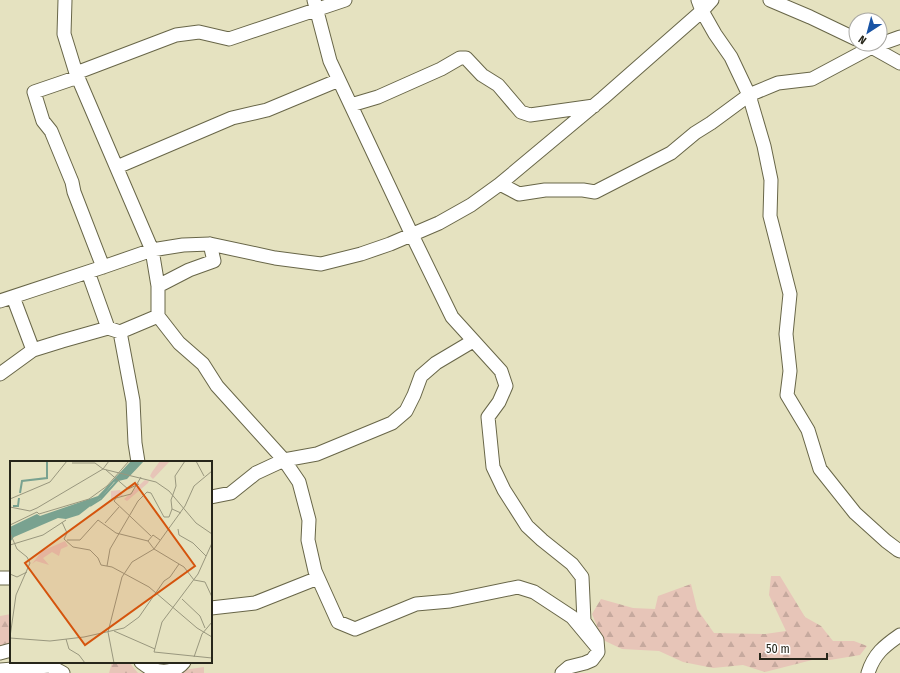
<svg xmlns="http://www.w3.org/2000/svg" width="900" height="673" font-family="'Fira Sans Condensed',sans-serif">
	<defs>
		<pattern id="forest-firs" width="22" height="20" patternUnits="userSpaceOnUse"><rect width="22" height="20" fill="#e7c5b8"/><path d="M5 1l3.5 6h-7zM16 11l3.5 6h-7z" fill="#c6a99e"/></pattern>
	</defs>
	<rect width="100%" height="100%" fill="#e5e2c0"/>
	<!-- forest -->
	<path fill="url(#forest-firs)" d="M 771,576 L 780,576 L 805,617 L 821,626 L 833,641 L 854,641 L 867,646 L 860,655 L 830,660 L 816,659 L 765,672 L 743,665 L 713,668 L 683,662 L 659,651 L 622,649 L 603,640 L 592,614 L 601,599 L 633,608 L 655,609 L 658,596 L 691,584 L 697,609 L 714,633 L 765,634 L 786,631 L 769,595 Z
		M 11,614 L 11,645 L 0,648 L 0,616 Z
		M 112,662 L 129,662 L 138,673 L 109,673 Z
		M 204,667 L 204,673 L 180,673 L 183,670 Z"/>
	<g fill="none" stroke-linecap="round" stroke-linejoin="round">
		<defs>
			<path id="minor" d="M 65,0 L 64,34 L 76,73 L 152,250 L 158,286 L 158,316 L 179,343 L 203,364 L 217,386 L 284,460 L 299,482 L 309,520 L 308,540 L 315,571 L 338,622 L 355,629 L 416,604 L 450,601 L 518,587 L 534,592 L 572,617 L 597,647
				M 314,0 L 330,61 L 412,235 L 452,317 L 501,371 L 506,386 L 499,402 L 488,417 L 493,467 L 504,490 L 527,526 L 542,540 L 572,564 L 582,577 L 584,621 L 597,640 L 598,652 L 592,660 L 585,663 L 569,667 L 562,673
				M 698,0 L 702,11 L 715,34 L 731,57 L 749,95 L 764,146 L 771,180 L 770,216 L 790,294 L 786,334 L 790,371 L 787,395 L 808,430 L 820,469 L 855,513 L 886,541 L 898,550 L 900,551
				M 770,0 L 810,17 L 856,39
				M 868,45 L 900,63
				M 76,73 L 176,35 L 199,32 L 229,39 L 345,0
				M 78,77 L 34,92 L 43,121 L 51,131 L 72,182 L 74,192 L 103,267
				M 351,105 L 378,97 L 441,69 L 460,58 L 466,58 L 482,75 L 498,85 L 521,112 L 530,115 L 594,106
				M 117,167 L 232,118 L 267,110 L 339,80
				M 500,184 L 519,194 L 545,190 L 583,190 L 595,192 L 671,153 L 695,133 L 711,123 L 749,95 L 778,83 L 812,79 L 872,47 L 900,37
				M 88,272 L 108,328
				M 158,286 L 189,270 L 214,261 L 210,244
				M 13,297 L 33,350
				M 0,301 L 103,267 L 152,250 L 183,245 L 210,244 L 275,258 L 321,264 L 361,254 L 390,244 L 439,223 L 471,205 L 500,184 L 603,98 L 702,11 L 712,0
				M 120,332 L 133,401 L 135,443 L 138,462
				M 0,374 L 33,350 L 62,341 L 108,328 L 120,332 L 158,316
				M 211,497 L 231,493 L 256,473 L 284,460 L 317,454 L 392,423 L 406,411 L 414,395 L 421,376 L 436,363 L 473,341
				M 0,578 L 11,578
				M 211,608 L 255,603 L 318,578
				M 0,653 L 11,650
				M 141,662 C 144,664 148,668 152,669 C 163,673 176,672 184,662
				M 0,670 L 50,666 L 63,673
				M 868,673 C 874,654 884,646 900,635"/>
		</defs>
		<!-- minor casing -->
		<use href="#minor" stroke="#686648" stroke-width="15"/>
		<!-- minor -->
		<use href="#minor" stroke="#fff" stroke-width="13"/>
	</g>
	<!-- overview -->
	<g transform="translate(10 461)">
		<rect width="202" height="202" fill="#e5e2c0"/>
		<path d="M 150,0 L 159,1 L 143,18 L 140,15 L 142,11 ZM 135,19 L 139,20 L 138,22 L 117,40 L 114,38 ZM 110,29 L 113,35 L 104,35 L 101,41 L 101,30 ZM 55,80 L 58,85 L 51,88 L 49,95 L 42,91 L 33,97 L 39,104 L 26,100 L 22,103 L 32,90 Z" fill="#e7c5b8"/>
		<path d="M 121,0 L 134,0 L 117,18 L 104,21 L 92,36 L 69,54 L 56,58 L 48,57 L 4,76 L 0,81 L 0,66 L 27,53 L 30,55 L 88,35 Z" fill="#79a290"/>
		<path fill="none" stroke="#79a290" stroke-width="2" d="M 10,32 L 12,20 L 37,17 L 37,0M 3,45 L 8,45 L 9,37M 80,45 L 91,38 L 108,19"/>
		<path fill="none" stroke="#99977e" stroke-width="1" d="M 186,0 L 194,15M 62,2 L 85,2 L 93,8 L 146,21 L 159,30 L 186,62 L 202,73M 96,9 L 118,28 L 129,23M 131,16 L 121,33 L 106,37 L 104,40 L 141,75M 0,38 L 40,21 L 57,0M 0,46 L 20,50 L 27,47 L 93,8 L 99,0M 162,48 L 161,39 L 166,25 L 165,15 L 175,0M 52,61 L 57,72 L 54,78 L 63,86 L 80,89 L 88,97 L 91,104 L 102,106 L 139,126 L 187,167 L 202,176M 95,62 L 109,46M 0,64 L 27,51 L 29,53 L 79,38 L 97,25 L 119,0M 168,68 L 169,74 L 183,82 L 196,95M 0,72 L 7,88 L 17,96 L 20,102 L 6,134 L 0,176M 57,79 L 70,79 L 88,59 L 106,72 L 138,80 L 144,88 L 174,106 L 184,119 L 195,121 L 202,136M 138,80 L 143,74 L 150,79M 202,82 L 188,113 L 152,161 L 144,191 L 202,197M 0,84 L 33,74 L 56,59M 97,105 L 100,88 L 128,40 L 137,31 L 141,32 L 154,56 L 159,56 L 162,48 L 171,52M 0,113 L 7,116 L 17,111M 172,138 L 190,155 L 195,167M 104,170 L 145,188M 0,177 L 40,180 L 74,176 L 114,167 L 129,156 L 154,120 L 160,116 L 169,103M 56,178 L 59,188 L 69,194 L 75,202M 184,196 L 192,173 L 202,161M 104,202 L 98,171 L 112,116 L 122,101 L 144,88 L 175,45 L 184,25 L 202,10"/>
		<path fill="#d5540d" fill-opacity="0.15" stroke="#d5540d" stroke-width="2" d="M 125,22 L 185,105 L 75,184 L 15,102 Z"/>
		<rect width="202" height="202" fill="none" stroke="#27261a" stroke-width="2"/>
	</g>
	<!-- north arrow -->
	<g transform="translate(868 32) rotate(216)"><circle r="19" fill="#ffffff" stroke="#a9a8a3"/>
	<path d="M0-3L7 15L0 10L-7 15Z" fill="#1853a4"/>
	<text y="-6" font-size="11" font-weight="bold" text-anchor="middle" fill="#27261a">N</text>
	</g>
	<!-- scale -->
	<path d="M760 653v6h67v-6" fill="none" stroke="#27261a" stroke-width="2"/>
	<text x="766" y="653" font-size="12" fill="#27261a" stroke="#ffffff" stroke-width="3" paint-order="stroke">50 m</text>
</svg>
